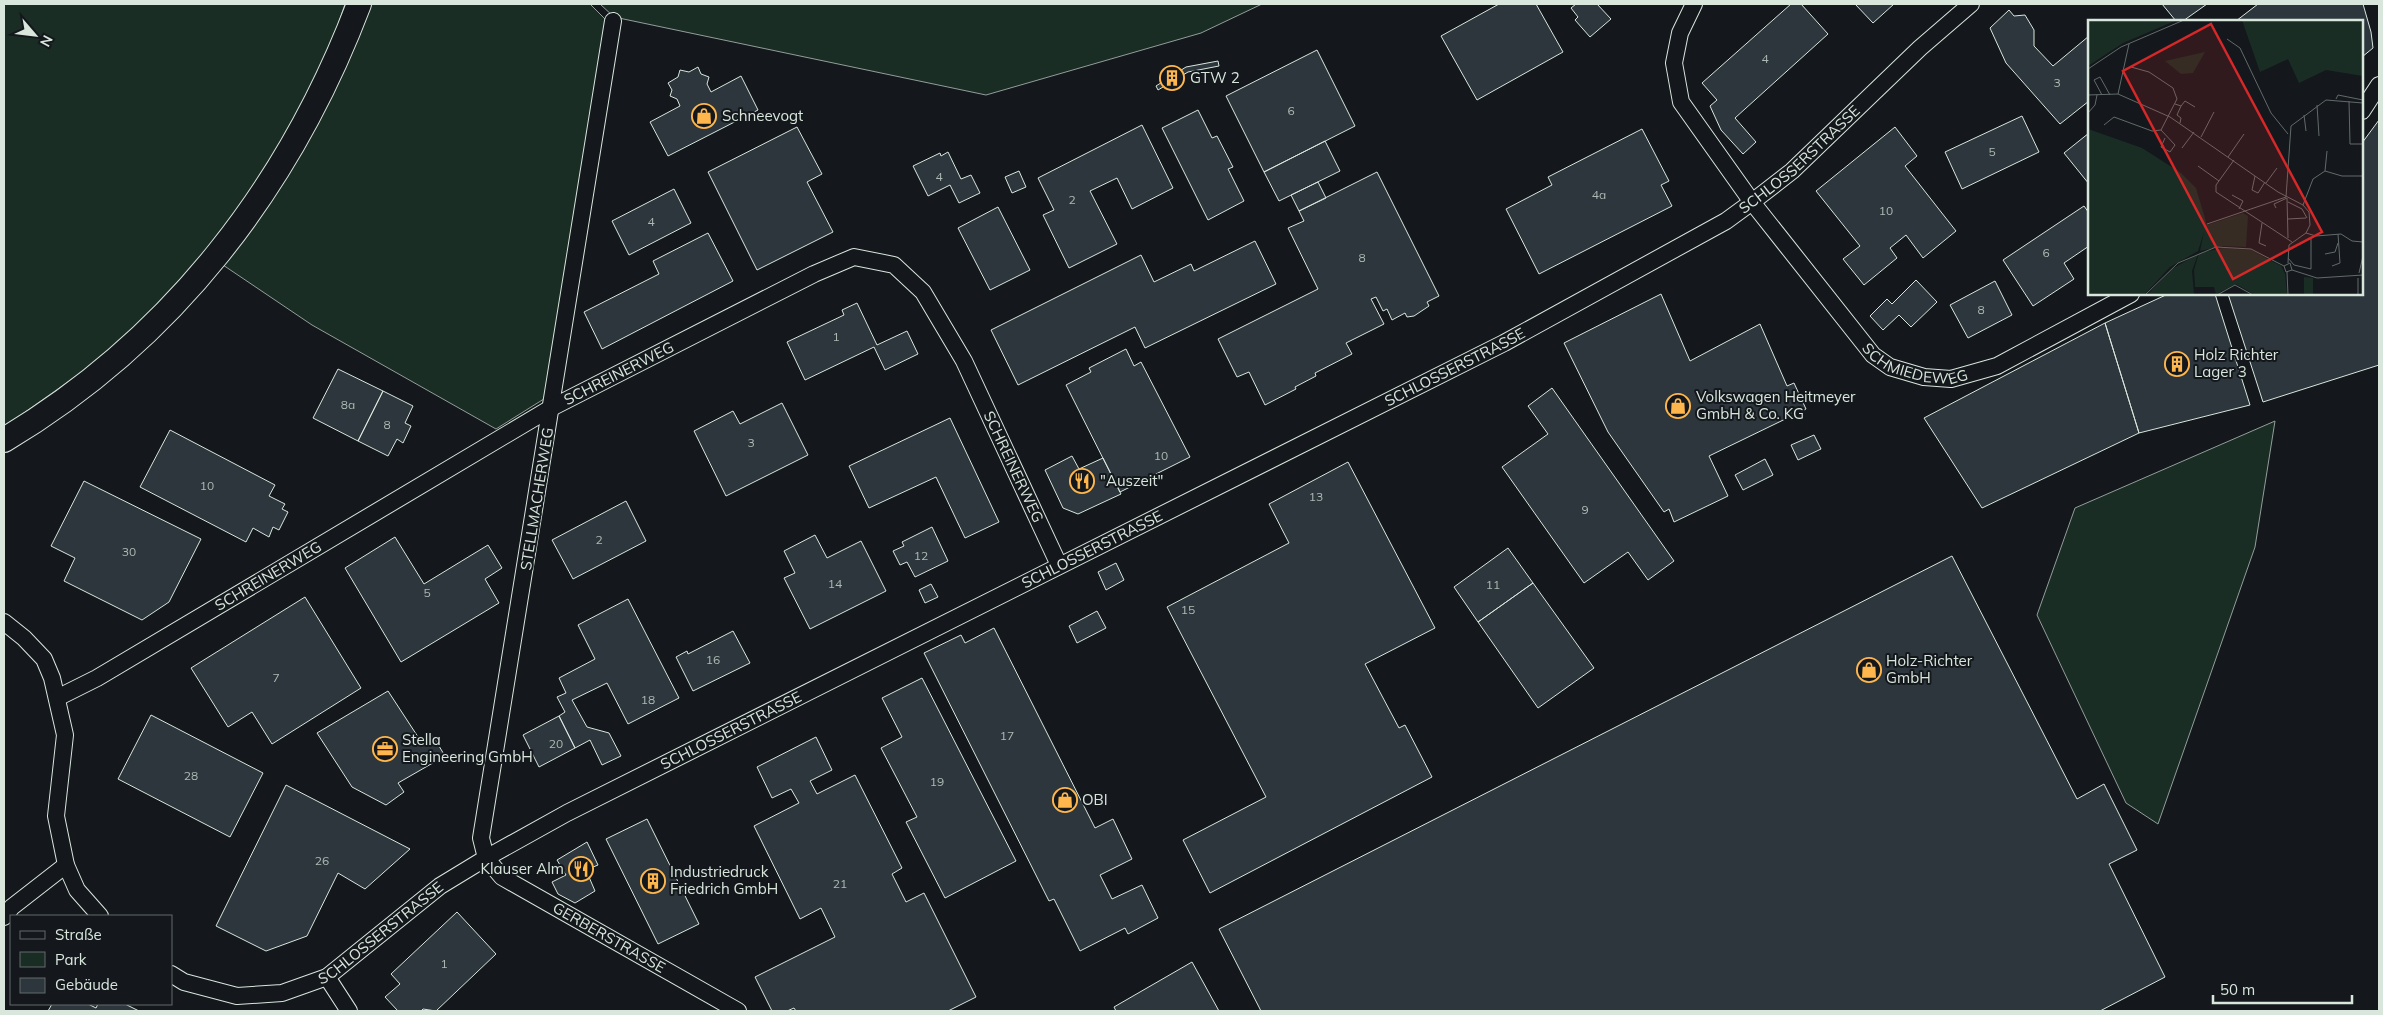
<svg xmlns="http://www.w3.org/2000/svg" width="2383" height="1015" font-family="Mulish,sans-serif">
	<rect width="100%" height="100%" fill="#14181c"/>
	<!-- green -->
	<path fill="#1a2d24" stroke="#939e99" d="M 4,4 L 345,4 L 327,57 L 265,173 L 176,290 L 96,362 L 4,427 Z
		M 370,4 L 590,4 L 609,23 L 547,397 L 496,429 L 312,325 L 223,265 C 257,222 288,178 314,129 C 336,89 352,45 370,4 Z
		M 600,4 L 1262,4 L 1201,33 L 986,95 L 614,17 Z
		M 2275,421 L 2255,547 L 2158,824 L 2126,803 L 2037,615 L 2075,508 Z"/>
	<!-- building -->
	<path fill="#2c363c" stroke="#d8e6dc" d="M 1499,4 L 1536,4 L 1563,52 L 1477,100 L 1441,36 Z
		M 1576,4 L 1597,4 L 1611,19 L 1590,37 L 1575,20 L 1578,17 L 1571,8 Z
		M 1791,4 L 1801,4 L 1828,34 L 1735,118 L 1756,142 L 1743,154 L 1721,130 L 1710,106 L 1717,100 L 1702,83 Z
		M 1855,4 L 1894,4 L 1873,23 Z
		M 2162,4 L 2207,4 L 2183,21 L 2176,21 Z
		M 2258,4 L 2363,4 L 2371,32 L 2373,48 L 2362,57 L 2362,21 L 2236,21 Z
		M 2009,10 L 2014,16 L 2025,15 L 2034,30 L 2034,46 L 2053,66 L 2089,36 L 2089,101 L 2060,124 L 2006,63 L 1990,28 Z
		M 1317,50 L 1355,126 L 1264,172 L 1226,96 Z
		M 1218,61 L 1219,66 L 1188,72 L 1158,90 L 1156,86 L 1186,67 Z
		M 698,67 L 701,74 L 709,77 L 707,84 L 711,92 L 741,76 L 758,110 L 668,156 L 650,122 L 680,106 L 677,99 L 670,96 L 672,90 L 668,83 L 678,77 L 680,70 L 689,72 Z
		M 1198,110 L 1212,138 L 1217,136 L 1233,167 L 1228,169 L 1244,201 L 1208,220 L 1162,128 Z
		M 2022,116 L 2039,152 L 1962,189 L 1945,152 Z
		M 2379,120 L 2379,365 L 2263,402 L 2228,294 L 2362,294 L 2362,143 Z
		M 1142,125 L 1173,188 L 1132,209 L 1117,178 L 1090,191 L 1117,244 L 1069,268 L 1043,215 L 1054,210 L 1038,178 Z
		M 797,127 L 822,174 L 807,182 L 833,232 L 757,270 L 708,172 Z
		M 1895,127 L 1917,156 L 1905,166 L 1956,231 L 1923,258 L 1906,235 L 1890,248 L 1897,258 L 1864,285 L 1843,259 L 1860,246 L 1816,191 Z
		M 1642,129 L 1669,181 L 1661,185 L 1672,206 L 1539,274 L 1506,209 L 1552,185 L 1548,177 Z
		M 2089,133 L 2089,184 L 2064,153 Z
		M 1325,141 L 1340,171 L 1279,201 L 1264,172 Z
		M 948,152 L 961,179 L 971,175 L 980,193 L 959,203 L 950,185 L 928,196 L 913,166 L 940,153 L 941,156 Z
		M 1019,171 L 1026,187 L 1012,193 L 1005,177 Z
		M 1377,172 L 1439,296 L 1427,302 L 1429,306 L 1414,316 L 1407,317 L 1405,313 L 1392,320 L 1387,309 L 1383,311 L 1376,297 L 1371,299 L 1384,324 L 1346,343 L 1352,354 L 1315,373 L 1316,376 L 1295,387 L 1296,389 L 1265,405 L 1249,372 L 1237,377 L 1218,339 L 1318,289 L 1288,228 L 1304,221 L 1299,211 Z
		M 1318,182 L 1326,198 L 1299,211 L 1291,195 Z
		M 674,189 L 691,223 L 629,255 L 612,221 Z
		M 2084,206 L 2089,213 L 2089,246 L 2064,263 L 2074,279 L 2033,306 L 2003,260 Z
		M 998,207 L 1030,270 L 990,290 L 958,228 Z
		M 708,233 L 733,281 L 602,349 L 584,312 L 659,274 L 653,261 Z
		M 1255,241 L 1276,284 L 1145,348 L 1135,327 L 1018,385 L 991,330 L 1141,255 L 1154,282 L 1191,264 L 1194,271 Z
		M 1916,280 L 1937,302 L 1911,327 L 1899,315 L 1883,330 L 1870,316 L 1887,299 L 1892,304 Z
		M 1995,281 L 2012,315 L 1968,338 L 1950,305 Z
		M 1661,294 L 1690,361 L 1760,324 L 1787,386 L 1794,383 L 1806,409 L 1709,456 L 1728,496 L 1674,522 L 1669,509 L 1664,512 L 1608,432 L 1564,343 Z
		M 2168,294 L 2215,294 L 2250,405 L 2139,433 L 2105,323 Z
		M 857,303 L 877,345 L 907,331 L 918,354 L 885,370 L 874,347 L 805,380 L 787,342 L 844,315 L 842,310 Z
		M 2105,323 L 2139,433 L 1982,508 L 1924,418 Z
		M 1126,349 L 1134,366 L 1141,362 L 1190,457 L 1120,492 L 1066,385 L 1091,372 L 1089,368 Z
		M 338,369 L 383,391 L 358,441 L 313,418 Z
		M 1552,388 L 1674,561 L 1648,580 L 1628,552 L 1584,583 L 1502,467 L 1548,434 L 1528,406 Z
		M 383,391 L 413,406 L 405,423 L 411,426 L 403,443 L 397,439 L 388,456 L 358,441 Z
		M 782,403 L 808,455 L 726,496 L 694,431 L 733,411 L 740,424 Z
		M 950,418 L 999,522 L 965,538 L 936,477 L 869,508 L 849,466 Z
		M 170,430 L 275,485 L 269,496 L 285,504 L 282,509 L 288,512 L 279,530 L 273,527 L 269,537 L 253,528 L 246,542 L 140,487 Z
		M 1814,435 L 1821,449 L 1798,460 L 1791,445 Z
		M 1072,456 L 1079,469 L 1103,458 L 1121,494 L 1078,514 L 1063,508 L 1045,470 Z
		M 1765,459 L 1773,475 L 1743,490 L 1735,475 Z
		M 1348,462 L 1435,628 L 1365,664 L 1399,728 L 1405,725 L 1432,777 L 1210,893 L 1183,840 L 1266,797 L 1167,607 L 1289,543 L 1269,504 Z
		M 84,481 L 201,539 L 169,602 L 142,620 L 64,581 L 75,558 L 51,546 Z
		M 626,501 L 646,541 L 573,579 L 552,540 Z
		M 932,527 L 948,561 L 915,577 L 907,562 L 900,565 L 893,551 L 904,546 L 902,542 Z
		M 815,535 L 827,558 L 861,541 L 886,591 L 810,629 L 784,578 L 795,573 L 784,551 Z
		M 395,537 L 424,584 L 488,545 L 502,568 L 485,579 L 499,603 L 401,662 L 345,568 Z
		M 1508,548 L 1533,583 L 1478,622 L 1454,587 Z
		M 1952,556 L 2077,799 L 2104,784 L 2137,850 L 2109,864 L 2165,977 L 2100,1011 L 1261,1011 L 1219,929 Z
		M 1116,563 L 1124,580 L 1106,590 L 1098,572 Z
		M 1533,583 L 1594,668 L 1538,708 L 1478,622 Z
		M 931,584 L 938,597 L 925,603 L 919,590 Z
		M 305,597 L 361,688 L 272,744 L 252,712 L 228,727 L 191,668 Z
		M 628,599 L 679,698 L 628,724 L 607,683 L 572,700 L 587,727 L 609,733 L 621,756 L 602,765 L 590,740 L 575,748 L 559,716 L 565,712 L 557,697 L 566,693 L 559,678 L 595,659 L 578,625 Z
		M 1097,611 L 1106,628 L 1077,643 L 1069,626 Z
		M 994,628 L 1095,828 L 1113,819 L 1132,859 L 1100,875 L 1112,899 L 1142,885 L 1158,918 L 1128,934 L 1125,928 L 1080,951 L 1054,899 L 1049,901 L 924,653 L 961,635 L 965,643 Z
		M 733,631 L 750,663 L 693,691 L 676,657 L 687,651 L 688,654 Z
		M 922,678 L 1016,861 L 945,898 L 906,822 L 917,817 L 881,748 L 902,737 L 882,698 Z
		M 388,691 L 422,743 L 433,736 L 445,756 L 398,783 L 404,792 L 386,805 L 352,787 L 317,733 Z
		M 151,715 L 263,773 L 230,837 L 118,779 Z
		M 559,716 L 575,748 L 539,767 L 523,735 Z
		M 816,737 L 832,770 L 810,781 L 817,794 L 855,775 L 902,868 L 892,874 L 906,902 L 924,893 L 976,997 L 948,1011 L 796,1011 L 794,1008 L 787,1011 L 772,1011 L 755,977 L 835,937 L 821,908 L 800,919 L 754,826 L 799,803 L 791,789 L 772,798 L 757,767 Z
		M 286,785 L 410,849 L 365,889 L 338,873 L 307,936 L 266,951 L 216,926 Z
		M 647,819 L 699,924 L 658,944 L 606,839 Z
		M 587,842 L 598,865 L 586,870 L 595,891 L 575,903 L 558,894 L 552,882 L 566,875 L 557,860 Z
		M 457,912 L 496,954 L 436,1011 L 423,1009 L 421,1011 L 398,1011 L 385,997 L 400,984 L 391,974 Z
		M 1192,962 L 1219,1011 L 1116,1011 L 1114,1007 Z
		M 52,1004 L 88,1004 L 96,1008 L 98,1004 L 125,1004 L 139,1011 L 48,1011 Z"/>
	<g fill="none" stroke-linecap="round" stroke-linejoin="round">
		<defs>
			<g id="minor">
				<path id="s1" d="M 1694,4 L 1680,33 L 1674,63 L 1681,102 L 1752,202 L 1873,355 L 1890,367 L 1924,377 L 1951,379 L 1997,366 L 2131,294"/>
				<path id="s2" d="M 613,21 L 481,838 L 486,858 L 502,877 L 738,1011"/>
				<path d="M 2362,111 L 2379,85"/>
				<path d="M 4,622 L 24,638 L 44,659 L 52,678 L 65,735 L 56,816 L 66,865 L 77,890 L 100,916"/>
				<path id="s3" d="M 57,698 L 97,678 L 551,408 L 814,274 L 854,257 L 894,265 L 923,292 L 964,361 L 1059,565"/>
				<path d="M 4,917 L 12,907 L 66,865"/>
				<path id="s4" d="M 171,974 L 184,982 L 237,996 L 282,993 L 327,977 L 440,886 L 486,858 L 567,813 L 1504,343 L 1726,221 L 1752,202 L 1792,171 L 1920,48 L 1971,4"/>
				<path d="M 327,977 L 349,1011"/>
			</g>
			<path id="secondary" d="M 4,440 C 173,339 290,186 359,4"/>
		</defs>
		<!-- minor casing -->
		<use href="#minor" stroke="#d8e6dc" stroke-width="18"/>
		<!-- secondary casing -->
		<use href="#secondary" stroke="#d8e6dc" stroke-width="26"/>
		<!-- minor -->
		<use href="#minor" stroke="#14181c" stroke-width="16"/>
		<!-- secondary -->
		<use href="#secondary" stroke="#14181c" stroke-width="24"/>
	</g>
	<!-- icons -->
	<defs>
		<symbol id="building-ring" viewBox="-11 -11 22 22"><circle r="9.5" fill="#14181c" stroke="#ffb74d" stroke-width="1.5"/><path d="M-4-6H4V6H1V3H-1V6H-4ZM-2.5-4.3h1.7v1.8h-1.7ZM.8-4.3h1.7v1.8H.8ZM-2.5-1h1.7V.8h-1.7ZM.8-1h1.7V.8H.8Z" fill="#ffb74d"/></symbol>
		<symbol id="shop-ring" viewBox="-11 -11 22 22"><circle r="9.5" fill="#14181c" stroke="#ffb74d" stroke-width="1.5"/><path d="M-5-2.5h2.3a2.7 3.5 0 0 1 5.4 0H5L5.5 6h-11ZM-1.5-2.5h3a1.5 2.3 0 0 0-3 0Z" fill="#ffb74d"/></symbol>
		<symbol id="restaurant-ring" viewBox="-11 -11 22 22"><circle r="9.5" fill="#14181c" stroke="#ffb74d" stroke-width="1.5"/><path d="M-5-6h1v4h1v-4h1v4h1v-4h1v5L-1.5 .5V6h-2V.5L-5-1ZM5-6V6H3V1.5H1.5Q1.5-4 5-6Z" fill="#ffb74d"/></symbol>
		<symbol id="office-ring" viewBox="-11 -11 22 22"><circle r="9.5" fill="#14181c" stroke="#ffb74d" stroke-width="1.5"/><path d="M-6-3h4V-5.5h4V-3h4V5H-6ZM-1-4.5V-3h2v-1.5ZM-6 0V1H6V0Z" fill="#ffb74d"/></symbol>
	</defs>
	<g fill-rule="evenodd">
		<use href="#building-ring" x="1158" y="64" width="28" height="28"/>
		<use href="#shop-ring" x="690" y="102" width="28" height="28"/>
		<use href="#building-ring" x="2163" y="350" width="28" height="28"/>
		<use href="#shop-ring" x="1664" y="392" width="28" height="28"/>
		<use href="#restaurant-ring" x="1068" y="467" width="28" height="28"/>
		<use href="#shop-ring" x="1855" y="656" width="28" height="28"/>
		<use href="#office-ring" x="371" y="735" width="28" height="28"/>
		<use href="#shop-ring" x="1051" y="786" width="28" height="28"/>
		<use href="#restaurant-ring" x="567" y="855" width="28" height="28"/>
		<use href="#building-ring" x="639" y="867" width="28" height="28"/>
	</g>
	<g text-anchor="middle" stroke-width="4" stroke-linejoin="round" paint-order="stroke">
		<!-- number labels -->
		<g font-size="12" fill="#adbab4">
			<text x="1765" y="63">4</text>
			<text x="2057" y="87">3</text>
			<text x="1291" y="115">6</text>
			<text x="1992" y="156">5</text>
			<text x="939" y="181">4</text>
			<text x="1599" y="199">4a</text>
			<text x="1072" y="204">2</text>
			<text x="1886" y="215">10</text>
			<text x="651" y="226">4</text>
			<text x="2046" y="257">6</text>
			<text x="1362" y="262">8</text>
			<text x="1981" y="314">8</text>
			<text x="836" y="341">1</text>
			<text x="348" y="409">8a</text>
			<text x="387" y="429">8</text>
			<text x="751" y="447">3</text>
			<text x="1161" y="460">10</text>
			<text x="207" y="490">10</text>
			<text x="1316" y="501">13</text>
			<text x="1585" y="514">9</text>
			<text x="599" y="544">2</text>
			<text x="129" y="556">30</text>
			<text x="921" y="560">12</text>
			<text x="835" y="588">14</text>
			<text x="1493" y="589">11</text>
			<text x="427" y="597">5</text>
			<text x="1188" y="614">15</text>
			<text x="713" y="664">16</text>
			<text x="276" y="682">7</text>
			<text x="648" y="704">18</text>
			<text x="1007" y="740">17</text>
			<text x="556" y="748">20</text>
			<text x="191" y="780">28</text>
			<text x="937" y="786">19</text>
			<text x="322" y="865">26</text>
			<text x="840" y="888">21</text>
			<text x="444" y="968">1</text>
		</g>
		<!-- poi labels -->
		<g font-size="15" fill="#d8e6dc" stroke="#14181c" text-anchor="start">
			<text x="1190" y="83">GTW 2</text>
			<text x="722" y="121">Schneevogt</text>
			<text x="2194" y="360">Holz Richter<tspan x="2194" dy="17">Lager 3</tspan></text>
			<text x="1696" y="402">Volkswagen Heitmeyer<tspan x="1696" dy="17">GmbH &amp; Co. KG</tspan></text>
			<text x="1100" y="486">"Auszeit"</text>
			<text x="1886" y="666">Holz-Richter<tspan x="1886" dy="17">GmbH</tspan></text>
			<text x="402" y="745">Stella<tspan x="402" dy="17">Engineering GmbH</tspan></text>
			<text x="1082" y="805">OBI</text>
			<text x="564" y="874" text-anchor="end">Klauser Alm</text>
			<text x="670" y="877">Industriedruck<tspan x="670" dy="17">Friedrich GmbH</tspan></text>
		</g>
		<!-- street labels -->
		<g font-size="15" fill="#d8e6dc" stroke="#14181c">
			<text dy="5" stroke="none"><textPath href="#s4" startOffset="1852">SCHLOSSERSTRASSE</textPath></text>
			<text dy="5" stroke="none"><textPath href="#s1" startOffset="464">SCHMIEDEWEG</textPath></text>
			<text dy="5" stroke="none"><textPath href="#s4" startOffset="1448">SCHLOSSERSTRASSE</textPath></text>
			<text dy="5" stroke="none"><textPath href="#s3" startOffset="649">SCHREINERWEG</textPath></text>
			<text dy="5" stroke="none"><textPath href="#s3" startOffset="1189">SCHREINERWEG</textPath></text>
			<text transform="translate(537 499) rotate(-81)" y="5">STELLMACHERWEG</text>
			<text dy="5" stroke="none"><textPath href="#s4" startOffset="1042">SCHLOSSERSTRASSE</textPath></text>
			<text dy="5" stroke="none"><textPath href="#s3" startOffset="244">SCHREINERWEG</textPath></text>
			<text dy="5" stroke="none"><textPath href="#s4" startOffset="638">SCHLOSSERSTRASSE</textPath></text>
			<text dy="5" stroke="none"><textPath href="#s4" startOffset="232">SCHLOSSERSTRASSE</textPath></text>
			<text dy="5" stroke="none"><textPath href="#s2" startOffset="996">GERBERSTRASSE</textPath></text>
		</g>
	</g>
	<!-- overview -->
	<g transform="translate(2088 20)">
		<rect width="275" height="275" fill="#14181c"/>
		<path d="M 0,0 L 89,0 L 35,23 L 0,46 ZM 154,0 L 275,0 L 275,56 L 238,50 L 211,63 L 200,39 L 172,52 ZM 117,32 L 105,53 L 93,54 L 77,41 ZM 0,109 L 54,128 L 93,153 L 108,168 L 119,205 L 155,193 L 160,196 L 158,227 L 135,226 L 112,231 L 116,212 L 110,231 L 82,247 L 56,275 L 0,275 ZM 135,228 L 163,230 L 193,246 L 197,254 L 199,275 L 167,275 L 148,264 L 128,274 L 126,267 L 107,267 L 106,250 L 111,233 ZM 110,234 L 104,251 L 106,275 L 59,275 L 84,249 ZM 216,257 L 225,258 L 225,275 L 216,275 Z" fill="#1a2d24"/>
		<path fill="none" stroke="#626a69" stroke-width="1" d="M 139,19 L 152,28 L 183,93 L 200,114M 0,49 L 33,27 L 96,0M 30,74 L 41,24M 0,75 L 30,74 L 82,97 L 190,172 L 215,185 L 221,192 L 222,205 L 218,213 L 201,225 L 200,243M 14,75 L 6,60 L 12,57 L 22,75M 248,79 L 250,75 L 275,80M 261,81 L 262,124 L 275,124M 87,84 L 93,86 L 97,81 L 107,87M 229,85 L 231,116M 0,93 L 7,85 L 9,75M 216,95 L 218,111M 92,103 L 93,98 L 89,95 L 93,86M 16,105 L 26,97 L 64,111 L 73,110 L 89,79 L 85,68 L 61,52 L 43,47 L 36,50M 73,110 L 87,125 L 82,132 L 73,127 L 77,118M 113,117 L 126,92M 94,128 L 106,112M 140,137 L 156,114M 146,140 L 128,165 L 128,172 L 204,222M 110,146 L 131,161M 237,151 L 254,156 L 275,156M 237,151 L 239,131M 167,156 L 164,170 L 170,173 L 177,162M 178,163 L 189,148M 144,175 L 155,181 L 151,189M 198,177 L 203,106 L 238,80 L 275,83M 199,178 L 200,218M 200,182 L 214,189 L 219,198M 215,185 L 225,159 L 237,151M 188,188 L 186,184 L 199,178M 200,199 L 218,198M 174,203 L 171,223 L 178,226M 119,204 L 198,177M 218,213 L 228,216 L 253,214 L 264,221 L 275,222M 237,234 L 247,232 L 250,223M 200,238 L 206,245 L 223,249 L 223,219M 196,246 L 202,243 L 204,250 L 229,258 L 275,255M 244,246 L 252,243 L 250,214M 199,252 L 200,275M 271,253 L 275,236M 270,258 L 270,275M 57,275 L 90,243 L 128,227 L 163,229 L 196,246 L 198,252 L 204,250M 129,275 L 147,265 L 165,275"/>
		<path fill="#d62828" fill-opacity="0.15" stroke="#d62828" stroke-width="2.5" d="M 123,4 L 234,212 L 145,259 L 35,51 Z"/>
		<rect width="275" height="275" fill="none" stroke="#d8e6dc" stroke-width="2.5"/>
	</g>
	<!-- border -->
	<rect width="2383" height="1015" fill="none" stroke="#d8e6dc" stroke-width="10"/>
	<!-- legend -->
	<rect x="10" y="915" width="162" height="90" fill="#14181c" stroke="#626a69"/>
	<rect x="20" y="931" width="25" height="8" fill="#14181c" stroke="#626a69"/>
	<text x="55" y="940" font-size="15" fill="#d8e6dc">Straße</text>
	<rect x="20" y="952" width="25" height="15" fill="#1a2d24" stroke="#626a69"/>
	<text x="55" y="965" font-size="15" fill="#d8e6dc">Park</text>
	<rect x="20" y="978" width="25" height="15" fill="#2c363c" stroke="#626a69"/>
	<text x="55" y="990" font-size="15" fill="#d8e6dc">Gebäude</text>
	<!-- north arrow -->
	<g transform="translate(35 35) rotate(118)" stroke="#14181c" stroke-width="4" paint-order="stroke">
	<path d="M0-4L9 19L0 12L-9 19Z" fill="#d8e6dc"/>
	<text y="-8" font-size="14" font-weight="bold" text-anchor="middle" fill="#d8e6dc">N</text>
	</g>
	<!-- scale -->
	<path d="M2213 995v8h139v-8" fill="none" stroke="#d8e6dc" stroke-width="2.5"/>
	<text x="2220" y="995" font-size="15" fill="#d8e6dc" stroke="#14181c" stroke-width="4" paint-order="stroke">50 m</text>
</svg>
